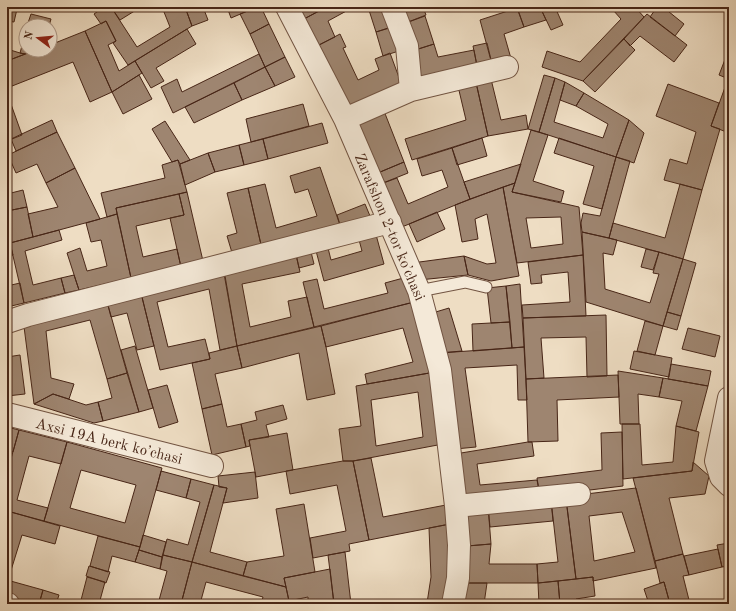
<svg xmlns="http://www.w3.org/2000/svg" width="736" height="611" font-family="'Old Standard TT',serif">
	<rect width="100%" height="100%" fill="#eeddc3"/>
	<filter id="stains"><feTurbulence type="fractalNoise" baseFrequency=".005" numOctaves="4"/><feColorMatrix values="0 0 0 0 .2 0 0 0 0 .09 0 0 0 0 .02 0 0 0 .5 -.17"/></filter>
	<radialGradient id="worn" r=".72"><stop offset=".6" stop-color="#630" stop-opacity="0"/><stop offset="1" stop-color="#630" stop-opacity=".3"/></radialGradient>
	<!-- building -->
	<path fill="#9e8570" stroke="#482617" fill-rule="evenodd" d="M 7,7 L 17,9 L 14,22 L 7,21 Z
		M 104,7 L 111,7 L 137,47 L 170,27 L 162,7 L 185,7 L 192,26 L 128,65 L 113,43 L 116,41 L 106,21 L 101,24 L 94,14 Z
		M 111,7 L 141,7 L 120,20 Z
		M 185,7 L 203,7 L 208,20 L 192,26 Z
		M 227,7 L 257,7 L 231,18 Z
		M 257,7 L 261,7 L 269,24 L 250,34 L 240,14 Z
		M 298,7 L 322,7 L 323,9 L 304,19 Z
		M 326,7 L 349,7 L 350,9 L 328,21 L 335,37 L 317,46 L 304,19 Z
		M 368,7 L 387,7 L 393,27 L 376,32 Z
		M 396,7 L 423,7 L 426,15 L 403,24 Z
		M 517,7 L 540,7 L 546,20 L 524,27 Z
		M 540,7 L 555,7 L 563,25 L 551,30 Z
		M 616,7 L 635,7 L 644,17 L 583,81 L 542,67 L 547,51 L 580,62 L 621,19 L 613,10 Z
		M 657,7 L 663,7 L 684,24 L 675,36 L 650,17 Z
		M 517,8 L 524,27 L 504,34 L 512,62 L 493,68 L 480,20 Z
		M 31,14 L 51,19 L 49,26 L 27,26 Z
		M 647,14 L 687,45 L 674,62 L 640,36 L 630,46 L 624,39 Z
		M 425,16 L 434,44 L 412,51 L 403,24 Z
		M 106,21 L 116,41 L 108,45 L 119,71 L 135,61 L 142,73 L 112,92 L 85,31 Z
		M 269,24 L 285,57 L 265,67 L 250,34 Z
		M 394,26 L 402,50 L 383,56 L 376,32 Z
		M 187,29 L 196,44 L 156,68 L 164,81 L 151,88 L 135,61 Z
		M 26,31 L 26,50 L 36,50 L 25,54 L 20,53 Z
		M 85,31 L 112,92 L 90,102 L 73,62 L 7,88 L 7,61 L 36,50 L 50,50 L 50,45 Z
		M 340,34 L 346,47 L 343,48 L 358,80 L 379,70 L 375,59 L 390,53 L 401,83 L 347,108 L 317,46 Z
		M 624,39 L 635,50 L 595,92 L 583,81 Z
		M 487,43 L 493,68 L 478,71 L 473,46 Z
		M 434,44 L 438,57 L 474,50 L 478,71 L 419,83 L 412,51 Z
		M 7,49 L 20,53 L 25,54 L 7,61 Z
		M 729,49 L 729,79 L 719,75 Z
		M 259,54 L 265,67 L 173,113 L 161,87 L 177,79 L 182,92 Z
		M 285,57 L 295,77 L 275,86 L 265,67 Z
		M 265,67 L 275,86 L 242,100 L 234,83 Z
		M 139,75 L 152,99 L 123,114 L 112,92 Z
		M 490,75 L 501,120 L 526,115 L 528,129 L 488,136 L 475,78 Z
		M 544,75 L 555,78 L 539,132 L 528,129 Z
		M 475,78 L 488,136 L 412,160 L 405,139 L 466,120 L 457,82 Z
		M 555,78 L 565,82 L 554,122 L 603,138 L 608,124 L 576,106 L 584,93 L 629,120 L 616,157 L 539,132 Z
		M 728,79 L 729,79 L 729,133 L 711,126 Z
		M 565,82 L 584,93 L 576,106 L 560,100 Z
		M 234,83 L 242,100 L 194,123 L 185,107 Z
		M 668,84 L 719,103 L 711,126 L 720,129 L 702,190 L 664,180 L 670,159 L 687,164 L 696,132 L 656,116 Z
		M 7,93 L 22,135 L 7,141 Z
		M 303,104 L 309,126 L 251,142 L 246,119 Z
		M 384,111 L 404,162 L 373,175 L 353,123 Z
		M 52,120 L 57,132 L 16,151 L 11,139 Z
		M 629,120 L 644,133 L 634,163 L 616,157 Z
		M 165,121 L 190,160 L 180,164 L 178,160 L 172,162 L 152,129 Z
		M 322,123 L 328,143 L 268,159 L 263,139 Z
		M 531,130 L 548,135 L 533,181 L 564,191 L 561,202 L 512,192 Z
		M 57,132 L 75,168 L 46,183 L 37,164 L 16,173 L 8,155 Z
		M 482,138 L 487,156 L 457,165 L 452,148 Z
		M 559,138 L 616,157 L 602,209 L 583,204 L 594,166 L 554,153 Z
		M 263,139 L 268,159 L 244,165 L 239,145 Z
		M 239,145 L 244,165 L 215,172 L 208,153 Z
		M 452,148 L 470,199 L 397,229 L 378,185 L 397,178 L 408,204 L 448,187 L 442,170 L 422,176 L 417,159 Z
		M 208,153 L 215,172 L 185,185 L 180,164 Z
		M 616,157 L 630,161 L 609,238 L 582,232 L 581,223 L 583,213 L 600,216 Z
		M 178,160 L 187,192 L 116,208 L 117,214 L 107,217 L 101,193 L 165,178 L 162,165 Z
		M 404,162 L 408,173 L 378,185 L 373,175 Z
		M 521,164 L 515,183 L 470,199 L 464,182 Z
		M 320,167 L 341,228 L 262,249 L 248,188 L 265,184 L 276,228 L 317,216 L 308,189 L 295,193 L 290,176 Z
		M 75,168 L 100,219 L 33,237 L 28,214 L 58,207 L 46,183 Z
		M 515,183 L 512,192 L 579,207 L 583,255 L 517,263 L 503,187 ZM 561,217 L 563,244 L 531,248 L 526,218 Z
		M 680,184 L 702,190 L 683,259 L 609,238 L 613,223 L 665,238 Z
		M 503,187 L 519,276 L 491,281 L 468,275 L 464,256 L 487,264 L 496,263 L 487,214 L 475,219 L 478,239 L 462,242 L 455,205 Z
		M 248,188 L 262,249 L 233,256 L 227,236 L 237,233 L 227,193 Z
		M 23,190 L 27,207 L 7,211 L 7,194 Z
		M 187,192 L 203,261 L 181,267 L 170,218 L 184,215 L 179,194 Z
		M 179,194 L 184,215 L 136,226 L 143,257 L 177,249 L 181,267 L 131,278 L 116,208 Z
		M 365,204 L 370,216 L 341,228 L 337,215 Z
		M 27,207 L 33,237 L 10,243 L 13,255 L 7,256 L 7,211 Z
		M 437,212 L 445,229 L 417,242 L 409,224 Z
		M 117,214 L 131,278 L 79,290 L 67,253 L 80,248 L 87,271 L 107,266 L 101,240 L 91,242 L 86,223 Z
		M 59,230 L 62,240 L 25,251 L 33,285 L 61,278 L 65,293 L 24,303 L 10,243 Z
		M 375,231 L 384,264 L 324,281 L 315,247 L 327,244 L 331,260 L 362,251 L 358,236 Z
		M 582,232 L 617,240 L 613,255 L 603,253 L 605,289 L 650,303 L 659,274 L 653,273 L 659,252 L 683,259 L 663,326 L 586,302 Z
		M 646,249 L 659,252 L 653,270 L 641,267 Z
		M 311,252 L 314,264 L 299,268 L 296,255 Z
		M 296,254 L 300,272 L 242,284 L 250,327 L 291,317 L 288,301 L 307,297 L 314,327 L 237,346 L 224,270 Z
		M 583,255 L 586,316 L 523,318 L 522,305 L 570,302 L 568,272 L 541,275 L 542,283 L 531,284 L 528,262 Z
		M 464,256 L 468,275 L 419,280 L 412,263 Z
		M 683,259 L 696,263 L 681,316 L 667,312 Z
		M 223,268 L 237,346 L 220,350 L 209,289 L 157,302 L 168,347 L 205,339 L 210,359 L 160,370 L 140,289 Z
		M 74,275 L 79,290 L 65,293 L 61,278 Z
		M 407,277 L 414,302 L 314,327 L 303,282 L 317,279 L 324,309 L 388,293 L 385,283 Z
		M 20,283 L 24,303 L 7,307 L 7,286 Z
		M 520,284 L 524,347 L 512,348 L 506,286 Z
		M 506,286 L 510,322 L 491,323 L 487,288 Z
		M 140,289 L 154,346 L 137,350 L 127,313 L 111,317 L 106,298 Z
		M 106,298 L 127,373 L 107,379 L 90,320 L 46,331 L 51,378 L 74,384 L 69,399 L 53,394 L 34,404 L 23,319 Z
		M 414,302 L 435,372 L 367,384 L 365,374 L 413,362 L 403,328 L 326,347 L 321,326 Z
		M 449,308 L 462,351 L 440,353 L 429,314 Z
		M 667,312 L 681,316 L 677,330 L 663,326 Z
		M 606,315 L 607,376 L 587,377 L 586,337 L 541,338 L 544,378 L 526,379 L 523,318 Z
		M 645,321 L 663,326 L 655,355 L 637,351 Z
		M 510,322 L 512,348 L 473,351 L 472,324 Z
		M 321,326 L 326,347 L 335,394 L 307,400 L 299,353 L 242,368 L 237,346 Z
		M 688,328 L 720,336 L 715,357 L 682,349 Z
		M 135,346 L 153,408 L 139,412 L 121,350 Z
		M 237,346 L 242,368 L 215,374 L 222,404 L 202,409 L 192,363 L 210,359 L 209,353 Z
		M 524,347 L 527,400 L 518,400 L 517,365 L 465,368 L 476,447 L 455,449 L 440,353 Z
		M 634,351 L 672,358 L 669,377 L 630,369 Z
		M 20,355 L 25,394 L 7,396 L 7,357 Z
		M 671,364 L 711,371 L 708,386 L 668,379 Z
		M 618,371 L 663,378 L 659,397 L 638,394 L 639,424 L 620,424 Z
		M 435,372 L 443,444 L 353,461 L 343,461 L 339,429 L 361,426 L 356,386 ZM 418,392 L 423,437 L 376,446 L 371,400 Z
		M 127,373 L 139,412 L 103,421 L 98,402 L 112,398 L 107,379 Z
		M 618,375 L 619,397 L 557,400 L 558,441 L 528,442 L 526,379 Z
		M 663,378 L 708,386 L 696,431 L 676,426 L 682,401 L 659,397 Z
		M 167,385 L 178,422 L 159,428 L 148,390 Z
		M 53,394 L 86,405 L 98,402 L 103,421 L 94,423 L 34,404 Z
		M 222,404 L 227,427 L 241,424 L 246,447 L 212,455 L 202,409 Z
		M 283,405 L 287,419 L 266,425 L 269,437 L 249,440 L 250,446 L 246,447 L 241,424 L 257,420 L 255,412 Z
		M 622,424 L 640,424 L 642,465 L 673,462 L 676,426 L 699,432 L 692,471 L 623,479 Z
		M 7,427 L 19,430 L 13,452 L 7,451 Z
		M 19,430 L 67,442 L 61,464 L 29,456 L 17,500 L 48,508 L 44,521 L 7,511 L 7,473 Z
		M 622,432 L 623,486 L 540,496 L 537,478 L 602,470 L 601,433 Z
		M 287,433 L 293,470 L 256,477 L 249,440 Z
		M 67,442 L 162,468 L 140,547 L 44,521 ZM 81,470 L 136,485 L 125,523 L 70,508 Z
		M 528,442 L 532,442 L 534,456 L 477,464 L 480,485 L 537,480 L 540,496 L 461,503 L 455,454 Z
		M 371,458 L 383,517 L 446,505 L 450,524 L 369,540 L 353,461 Z
		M 343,461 L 353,461 L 369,540 L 349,544 L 350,551 L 313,558 L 310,538 L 346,531 L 337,485 L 290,494 L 286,471 Z
		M 693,462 L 709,476 L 705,494 L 669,498 L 683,554 L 655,561 L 633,478 L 692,471 Z
		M 161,471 L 191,479 L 186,498 L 156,490 Z
		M 255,472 L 258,498 L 223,503 L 227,488 L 219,487 L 218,476 Z
		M 191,479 L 214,485 L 192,562 L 163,555 L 167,539 L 188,545 L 200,502 L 186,498 Z
		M 214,485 L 227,488 L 210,552 L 247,562 L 243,576 L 192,562 Z
		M 636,488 L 656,568 L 593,581 L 593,577 L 576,579 L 566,499 L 586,494 ZM 622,512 L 635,552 L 594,561 L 589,516 Z
		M 566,499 L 576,579 L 538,583 L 537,564 L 558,562 L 551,500 Z
		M 551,500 L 553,521 L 490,527 L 488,506 Z
		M 304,504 L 315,572 L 284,578 L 286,587 L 243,576 L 247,562 L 284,556 L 276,509 Z
		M 488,506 L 491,544 L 467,546 L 464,508 Z
		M 11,512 L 60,526 L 55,544 L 22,535 L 8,580 L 7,580 L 7,527 Z
		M 450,524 L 448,604 L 383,604 L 427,603 L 431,577 L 429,528 Z
		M 143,535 L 166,542 L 162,557 L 139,550 Z
		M 98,536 L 140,547 L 135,562 L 112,556 L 108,572 L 90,566 Z
		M 729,543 L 729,566 L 722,567 L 717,545 Z
		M 491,544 L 489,564 L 537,564 L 538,583 L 463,583 L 467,546 Z
		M 718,549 L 722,567 L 689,575 L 684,556 Z
		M 139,550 L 162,557 L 160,569 L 135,562 Z
		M 345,552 L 351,604 L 334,604 L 328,555 Z
		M 683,554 L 689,575 L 683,576 L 690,604 L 670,604 L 664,582 L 660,583 L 655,561 Z
		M 163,555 L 192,562 L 181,604 L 158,604 L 167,571 L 160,569 Z
		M 192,562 L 286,587 L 289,601 L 288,604 L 261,604 L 263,597 L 206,582 L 200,604 L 181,604 Z
		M 89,566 L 110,572 L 106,583 L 86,576 Z
		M 330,569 L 334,604 L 308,604 L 308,597 L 289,601 L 284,578 Z
		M 87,577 L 105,582 L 99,604 L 80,604 Z
		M 593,577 L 595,596 L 576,599 L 576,604 L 560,604 L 558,581 Z
		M 7,580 L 43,590 L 39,604 L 29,604 L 7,598 Z
		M 558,581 L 560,604 L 539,604 L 538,583 Z
		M 664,582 L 670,604 L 649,604 L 644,589 Z
		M 463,583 L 487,583 L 484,604 L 459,604 Z
		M 43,590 L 59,595 L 56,604 L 39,604 Z"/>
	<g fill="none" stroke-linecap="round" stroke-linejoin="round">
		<defs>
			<path id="service" d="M 419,291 L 465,282 L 486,287"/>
			<path id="minor" d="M 287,7 L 345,119 L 419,291 L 440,370 L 456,506 L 459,545 L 458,578 L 453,604
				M 411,90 L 507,67
				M 345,119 L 411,90 L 407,46 L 392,7
				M 7,322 L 28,315 L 390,222
				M 729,398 L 716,461 L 721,477 L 729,485
				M 7,414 L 212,466
				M 456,506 L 579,494
				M 7,604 L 8,604"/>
		</defs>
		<!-- service casing -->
		<use href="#service" stroke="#725442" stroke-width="13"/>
		<!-- minor casing -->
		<use href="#minor" stroke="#725442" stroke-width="24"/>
		<!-- service -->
		<use href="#service" stroke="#f4e9d8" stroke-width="11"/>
		<!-- minor -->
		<use href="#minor" stroke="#f4e9d8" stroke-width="22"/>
	</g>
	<g text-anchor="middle" stroke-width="3.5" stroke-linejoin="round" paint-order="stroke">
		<!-- street labels -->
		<g font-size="15" fill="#482617" stroke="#f4e9d8">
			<text transform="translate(390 227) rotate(67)" y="5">Zarafshon 2-tor koʼchasi</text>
			<text transform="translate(109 441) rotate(14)" y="5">Аxsi 19А berk koʼchasi</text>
		</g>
	</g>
	<!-- margin -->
	<rect width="736" height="611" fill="none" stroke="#eeddc3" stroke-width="24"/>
	<rect x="8" y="8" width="720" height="595" fill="none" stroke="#482617" stroke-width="2"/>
	<rect x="12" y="12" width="712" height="587" fill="none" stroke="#482617"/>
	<!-- north arrow -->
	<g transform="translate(38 38) rotate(286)"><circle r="19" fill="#f4e9d8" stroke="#af9b8b"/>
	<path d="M0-3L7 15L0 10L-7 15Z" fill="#8f2418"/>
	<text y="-6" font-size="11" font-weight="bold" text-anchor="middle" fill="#482617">N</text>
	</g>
	<rect width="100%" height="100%" filter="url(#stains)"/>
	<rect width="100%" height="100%" fill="url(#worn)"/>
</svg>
